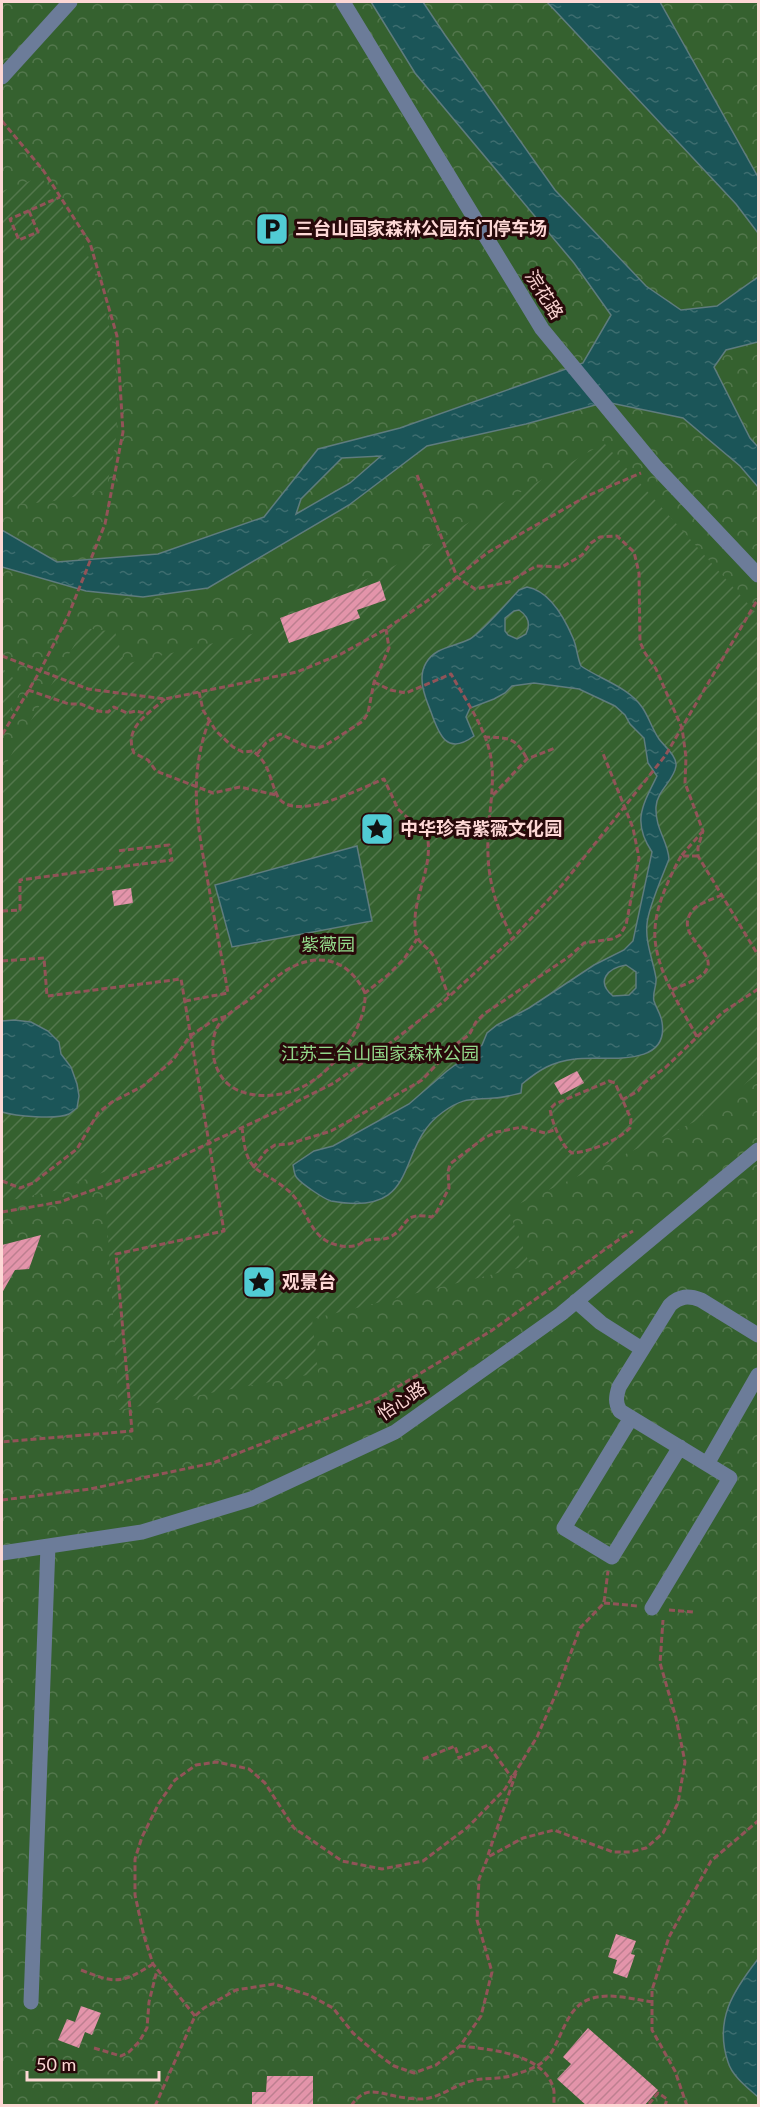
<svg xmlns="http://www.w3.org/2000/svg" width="760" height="2107" font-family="Lato,'Noto Sans SC',sans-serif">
	<defs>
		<pattern id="park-crowns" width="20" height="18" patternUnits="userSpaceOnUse" patternTransform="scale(1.5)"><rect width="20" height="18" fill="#35612f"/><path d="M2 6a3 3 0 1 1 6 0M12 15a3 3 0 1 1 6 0" fill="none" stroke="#53774c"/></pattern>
		<pattern id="garden-furrows" width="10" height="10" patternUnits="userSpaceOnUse" patternTransform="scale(1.5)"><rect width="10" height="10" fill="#35612f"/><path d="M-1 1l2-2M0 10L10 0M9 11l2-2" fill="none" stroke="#53774c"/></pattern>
		<pattern id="water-ripples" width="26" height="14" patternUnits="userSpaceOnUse" patternTransform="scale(1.5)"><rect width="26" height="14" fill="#1b5558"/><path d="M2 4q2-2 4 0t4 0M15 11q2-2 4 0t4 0" fill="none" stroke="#3d6d6f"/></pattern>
		<pattern id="building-hatch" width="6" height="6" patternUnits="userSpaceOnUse" patternTransform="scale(1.5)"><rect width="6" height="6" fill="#e394aa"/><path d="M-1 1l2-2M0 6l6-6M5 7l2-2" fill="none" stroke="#bd7f90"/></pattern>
	</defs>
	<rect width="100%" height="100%" fill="#560912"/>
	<!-- park -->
	<path fill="url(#park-crowns)" d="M 2,2 L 758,2 L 758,2105 L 2,2105 Z"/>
	<!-- garden -->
	<path fill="url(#garden-furrows)" d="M 41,177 C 54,195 70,214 79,235 C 108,296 122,369 116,436 C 115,454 109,473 106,490 L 49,502 L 2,505 L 2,191 Z
		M 604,443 L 758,615 L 758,1074 L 694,1122 L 508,1209 L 530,1265 L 312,1319 L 318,1373 L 119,1410 L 104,1172 L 58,1190 L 2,1202 L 2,771 L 84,628 L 115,632 L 125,664 L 252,634 L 398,564 Z
		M 2,668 L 23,687 L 2,725 Z"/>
	<!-- water -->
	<path fill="url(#water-ripples)" stroke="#5f7c7e" stroke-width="1.5" fill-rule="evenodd" d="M 371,2 L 423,2 L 445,35 L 555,190 L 646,286 L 681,310 L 717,306 L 758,277 L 758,342 L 726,350 L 714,367 L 750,438 L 758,447 L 758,487 L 740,466 L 683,418 L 606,402 L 526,424 L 427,446 L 349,505 L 208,588 L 143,597 L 86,591 L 2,567 L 2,530 L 57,562 L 158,554 L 264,517 L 318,449 L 400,428 L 583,363 L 611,315 L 574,263 L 415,73 ZM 381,456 L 350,483 L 296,514 L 301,499 L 342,458 Z
		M 547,2 L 660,2 L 758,177 L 758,233 L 736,204 Z
		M 527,587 C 550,591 564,617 573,638 C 577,647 577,657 581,666 C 600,679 628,687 642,707 C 649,717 652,729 659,739 C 665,747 677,756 676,766 C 674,781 657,790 656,807 C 655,829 668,841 669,859 C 663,875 648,908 647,924 C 645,942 653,960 656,978 C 657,986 652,993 654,1001 C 656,1008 661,1014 662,1022 C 670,1070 601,1055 575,1059 C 552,1062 540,1069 522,1084 L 521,1093 C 512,1095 503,1098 494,1098 C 470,1100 464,1097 443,1112 C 393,1147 424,1218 331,1201 C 324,1199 302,1184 297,1178 C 294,1175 294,1169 293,1165 L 314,1151 L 333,1146 L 409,1104 L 447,1071 L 482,1045 L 487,1033 L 497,1025 L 529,1008 L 594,965 L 624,950 L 633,941 L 652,852 C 632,822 642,806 657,776 L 648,763 L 644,738 L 630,724 L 625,715 L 615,706 L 579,689 L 534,683 L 512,686 L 505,693 L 494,699 L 470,708 L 466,717 L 474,736 C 447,756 439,735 431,712 C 425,697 417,678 426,663 C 435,647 454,647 470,639 C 481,633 509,601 519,590 ZM 519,610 C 528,616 531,624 526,634 L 517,639 L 508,635 L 505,631 L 505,618 L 514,611 ZM 626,965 L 636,972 L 636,988 L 629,995 L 613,996 C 595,981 608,968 626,965 Z
		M 357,846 L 372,921 L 232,947 L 215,885 Z
		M 14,1020 L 31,1022 L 48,1031 L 59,1042 L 61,1054 L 71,1067 L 77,1084 L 79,1096 L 77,1108 C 74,1110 72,1112 69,1114 C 56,1120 15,1116 2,1112 L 2,1021 Z
		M 758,1959 L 758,2097 C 748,2088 732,2076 728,2062 C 714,2020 733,1991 758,1959 Z"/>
	<!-- building -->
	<path fill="url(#building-hatch)" d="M 380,581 L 386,600 L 357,610 L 360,618 L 289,643 L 280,618 Z
		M 131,888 L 133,903 L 114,906 L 112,891 Z
		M 577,1071 L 584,1083 L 561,1095 L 554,1083 Z
		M 41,1235 L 29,1269 L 15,1270 L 2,1293 L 2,1245 Z
		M 616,1934 L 636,1941 L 631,1954 L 635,1955 L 627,1978 L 613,1973 L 617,1960 L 608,1957 Z
		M 81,2006 L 101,2013 L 92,2035 L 85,2032 L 79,2048 L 58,2040 L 67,2019 L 75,2022 Z
		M 588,2028 L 658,2090 L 644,2106 L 587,2106 L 557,2079 L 571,2064 L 563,2057 Z
		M 267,2076 L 313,2076 L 313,2106 L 252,2106 L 252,2092 L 266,2092 Z"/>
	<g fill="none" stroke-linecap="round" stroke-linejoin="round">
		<!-- path -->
		<path stroke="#925358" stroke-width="3" stroke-dasharray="6 3" stroke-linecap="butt" d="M 2,121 L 43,170 L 90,243 L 117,336 L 123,432 L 105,524 L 68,616 L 40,671 L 2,735
			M 29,211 L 38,232 L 19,240 L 10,219 L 60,197
			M 417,475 L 457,577 L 475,589 L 509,582 L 536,566 L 562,567 L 582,555 L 591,543 L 600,537 L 617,536 L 634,552 L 639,573 L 640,642 L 645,653 L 656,669 L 682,728 L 686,757 L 685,783 L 703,831 L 698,847 L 698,856 L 758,955
			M 2,656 L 88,689 L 165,699 L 297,672 L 341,654 L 386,629 L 427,601 L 487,553 L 587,496 L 641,473
			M 374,682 L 390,690 L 406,693 L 451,674 C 465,699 484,726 490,753 C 495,776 491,800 489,823 C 485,868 491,899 513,938
			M 28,690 L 69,704 L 81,704 L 98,711 L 108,712 L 114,707 L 127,713 L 136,711 L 148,714
			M 199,692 L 203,710 L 216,731 L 233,747 L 243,752 L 253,751 C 270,764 269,778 277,795 C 291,825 361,788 384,779 L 398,809 L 427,835 C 434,866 413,896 415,927 C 416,945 427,944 434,957 C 440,969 443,984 449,996
			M 165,699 C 148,714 123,728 134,753 L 148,760 L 156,771 L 213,793 L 240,787 L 276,795
			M 484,737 C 508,738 515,736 527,759
			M 257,754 L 266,743 L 280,734 L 306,746 L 318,748 L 326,745 L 363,721 L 368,713 L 374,682 L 389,648 L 386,629
			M 493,795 L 527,759 L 555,748
			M 681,856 C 668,880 653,911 655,939 C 658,974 681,1007 697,1037
			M 698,856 L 681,856 L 702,832
			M 2,911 L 20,910 L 20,880 L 172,860 L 169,845 L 116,851
			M 2,961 L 44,958 L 47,996 L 181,979 L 224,1231 L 116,1254 L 132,1431 L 2,1442
			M 672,990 C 682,985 697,981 705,972 C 721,952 671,936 693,910 C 699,903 713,899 722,895
			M 365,993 C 348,958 317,951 285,971 C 274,978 264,988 253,997 C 242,1005 225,1014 218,1026 C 207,1045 214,1076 232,1087 C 252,1100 286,1097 306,1085 C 335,1069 367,1026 365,993 L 388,975 L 404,959 L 417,939
			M 185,1001 L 228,993 C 222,958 215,923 209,888 C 198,829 187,779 209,721
			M 609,1081 L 615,1083 L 631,1119 L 630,1128 C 617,1141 590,1152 572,1153 C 561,1146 552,1122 550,1109 L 555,1104 Z
			M 622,1100 L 638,1091 L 644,1083 L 665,1068 L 722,1013 L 758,989
			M 242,1127 C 247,1178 257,1164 290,1192 C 304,1205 309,1230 325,1240 C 335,1246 349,1249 360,1244 C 365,1241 361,1241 368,1240 C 375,1238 383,1241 390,1237 C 410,1227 400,1211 432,1217 L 436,1213 L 449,1188 L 448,1172 L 450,1164 L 484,1138 L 497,1132 L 522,1127 L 545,1133 L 557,1129
			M 253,1168 L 266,1151 L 275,1145 L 289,1144 L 331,1131 L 412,1086 L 422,1080 L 455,1045 L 469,1035 L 476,1022 L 484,1014 L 570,956 L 584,943 L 612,939 L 620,935 L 626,925 L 639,858 L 633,828 L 602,751
			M 2,1181 L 20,1188 L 33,1183 L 77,1149 L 98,1113 L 112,1102 L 143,1086 L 173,1060 L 190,1036 L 214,1020 L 227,1016
			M 2,1212 L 60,1202 L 167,1163 L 288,1106 L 334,1083 L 393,1041 L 443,1002 L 513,938 L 562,885 L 665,756 L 758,599
			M 2,1500 L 90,1489 L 213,1463 L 379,1398 L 491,1331 L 621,1238 L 633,1231
			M 604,1603 L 638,1606
			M 669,1610 L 693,1612
			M 423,1759 L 455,1746 L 459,1758 L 488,1745 L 512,1778
			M 488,1855 L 516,1773
			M 81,1970 C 116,1984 121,1984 153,1964
			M 195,2016 L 153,1964 L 144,1936 L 135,1895 L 135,1859 L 142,1837 L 159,1803 L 175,1780 L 196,1765 L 217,1762 L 249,1769 L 265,1783 L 294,1828 L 342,1861 L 382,1869 L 423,1861 L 468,1827 L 505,1789 L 537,1737 L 555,1696 L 580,1628 L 604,1603 L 608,1571
			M 460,2046 C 490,2049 547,2054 554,2091 C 554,2096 554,2101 554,2106
			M 94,2048 L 121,2056 L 129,2052 L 139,2042 L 147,2028 L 149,2002 L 157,1970
			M 649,2104 L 658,2093 L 667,2099 L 665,2106
			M 155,2106 L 195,2016 L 204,2008 L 236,1990 L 274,1984 L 309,1995 L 333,2008 L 353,2033 L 376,2053 L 394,2066 L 414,2073 L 436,2065 L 460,2046 L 481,2016 L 492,1972 L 477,1920 L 479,1879 L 488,1857 L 523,1838 L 554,1830 L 613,1852 L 630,1852 L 646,1848 L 663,1833 L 678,1803 L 685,1762 L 676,1718 L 660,1663 L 663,1620
			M 351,2106 C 365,2086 375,2092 395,2096 C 403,2098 414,2099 422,2099 C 439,2098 450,2088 465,2083 C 479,2077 495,2080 510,2076 C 522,2072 538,2068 547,2058 C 563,2040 565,2005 593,1998 C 611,1993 633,1999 652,2002
			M 687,2106 L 675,2071 L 652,2030 L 652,1990 L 669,1937 L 711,1861 L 758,1821"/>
		<!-- minor -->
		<path stroke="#6c7c99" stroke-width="15" d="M 343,2 L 542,329 L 656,467 L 758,575
			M 2,77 L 70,2
			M 576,1301 L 601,1323 L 642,1349
			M 631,1418 L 564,1528 L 612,1557 L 680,1447
			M 707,1464 L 758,1375
			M 2,1553 L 142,1532 L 251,1499 L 395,1432 L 561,1314 L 758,1150
			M 652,1608 L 730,1478 L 620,1411 C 615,1402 616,1397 619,1387 L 670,1305 C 680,1296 688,1295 701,1300 L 758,1335
			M 31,2002 L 48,1546"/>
	</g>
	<!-- icons -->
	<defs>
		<symbol id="parking-square" viewBox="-11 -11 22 22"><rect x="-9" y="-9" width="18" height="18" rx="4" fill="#51ccd4" stroke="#28090a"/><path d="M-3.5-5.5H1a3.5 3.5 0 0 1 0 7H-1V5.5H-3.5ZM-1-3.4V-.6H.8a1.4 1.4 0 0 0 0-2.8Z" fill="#111"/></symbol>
		<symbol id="sight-square" viewBox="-11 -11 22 22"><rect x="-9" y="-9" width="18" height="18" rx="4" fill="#51ccd4" stroke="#28090a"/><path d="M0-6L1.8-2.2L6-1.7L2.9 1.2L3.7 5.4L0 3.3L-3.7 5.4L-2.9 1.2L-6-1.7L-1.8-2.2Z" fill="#111"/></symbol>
	</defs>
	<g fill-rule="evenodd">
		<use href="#parking-square" x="253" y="210" width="38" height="38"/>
		<use href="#sight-square" x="358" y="810" width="38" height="38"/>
		<use href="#sight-square" x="240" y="1263" width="38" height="38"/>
	</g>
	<g text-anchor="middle" stroke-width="6" stroke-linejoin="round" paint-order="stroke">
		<!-- poi labels -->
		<g font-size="18" font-weight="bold" fill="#fdd7d5" stroke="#28090a" text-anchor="start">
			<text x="295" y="235">三台山国家森林公园东门停车场</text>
			<text x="400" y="835">中华珍奇紫薇文化园</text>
			<text x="282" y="1288">观景台</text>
		</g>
		<!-- street labels -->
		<g font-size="18" fill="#fdd7d5" stroke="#28090a">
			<text transform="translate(544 295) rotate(58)" y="6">浣花路</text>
			<text transform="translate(402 1401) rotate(-34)" y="6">怡心路</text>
		</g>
		<!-- park labels -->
		<g font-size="18" fill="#93d98a" stroke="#28090a">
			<text x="328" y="951">紫薇园</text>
			<text x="380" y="1060">江苏三台山国家森林公园</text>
		</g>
	</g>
	<!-- border -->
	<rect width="760" height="2107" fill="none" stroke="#fdd7d5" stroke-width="6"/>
	<!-- scale -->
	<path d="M27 2071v9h132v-9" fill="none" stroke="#fdd7d5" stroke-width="3"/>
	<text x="36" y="2071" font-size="18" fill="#fdd7d5" stroke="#28090a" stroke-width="4.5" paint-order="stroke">50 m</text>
</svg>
